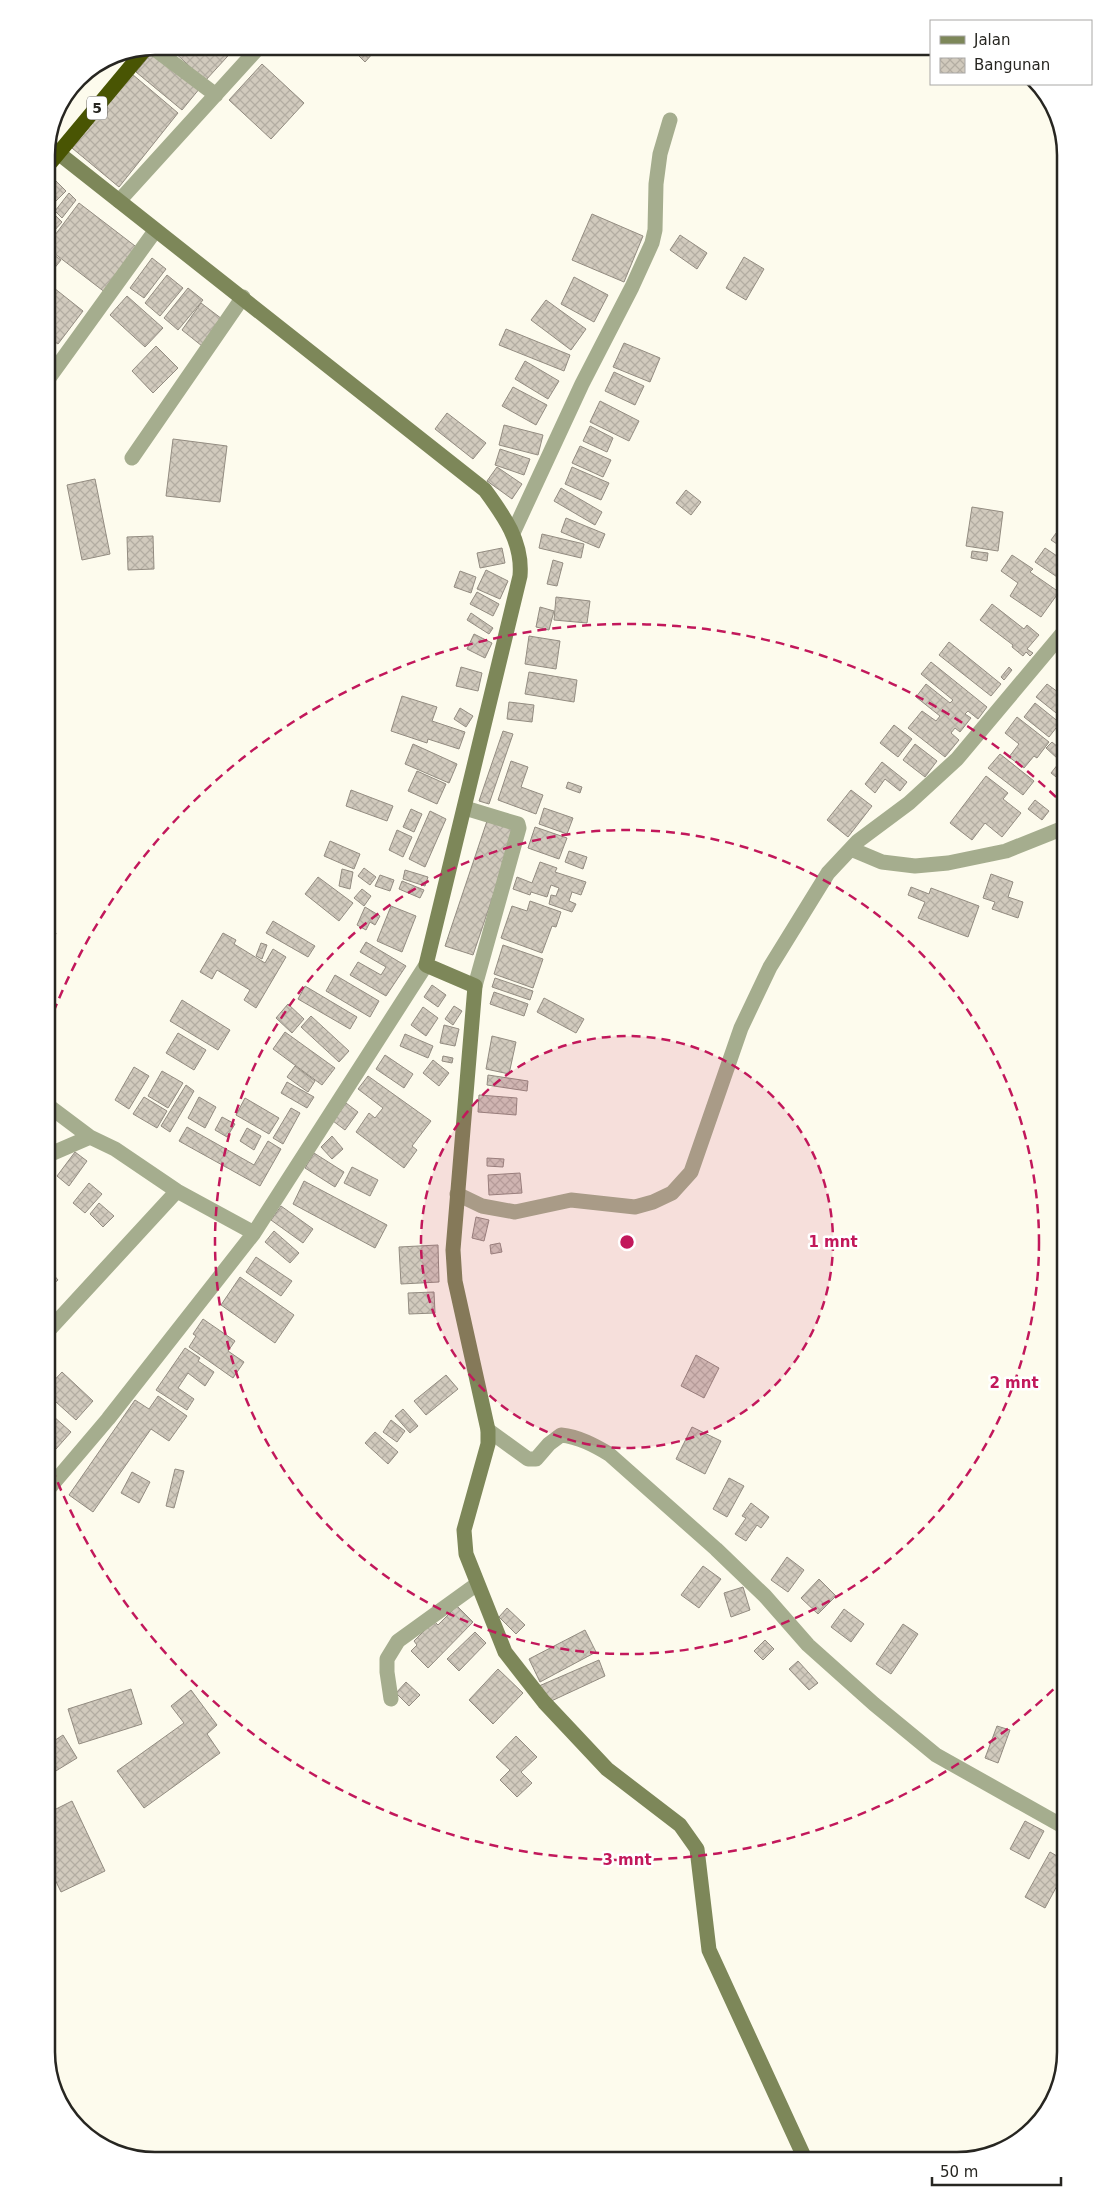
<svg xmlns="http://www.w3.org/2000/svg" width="1112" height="2207" font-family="'DejaVu Sans',sans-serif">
	<defs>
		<pattern id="building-cross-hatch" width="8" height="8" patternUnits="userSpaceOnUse" patternTransform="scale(1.25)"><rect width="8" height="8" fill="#d1cabd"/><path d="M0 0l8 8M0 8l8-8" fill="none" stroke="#b3ada2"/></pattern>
	</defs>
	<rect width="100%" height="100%" fill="#fdfbed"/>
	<!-- building -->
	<path fill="url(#building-cross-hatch)" stroke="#938c81" d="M 168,46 L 237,46 L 205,81 Z
		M 349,46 L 368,46 L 374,52 L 365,62 Z
		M 393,46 L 408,46 L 401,54 Z
		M 154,50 L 200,88 L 182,110 L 136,72 Z
		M 262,64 L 304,103 L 271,139 L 229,100 Z
		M 132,74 L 178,113 L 119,187 L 72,148 Z
		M 50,175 L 66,191 L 49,208 L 46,206 L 46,178 Z
		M 69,193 L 76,200 L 62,218 L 55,211 Z
		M 79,203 L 139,249 L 106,293 L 46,247 Z
		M 54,214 L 62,222 L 54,231 L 46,225 Z
		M 592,214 L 643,236 L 624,282 L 572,260 Z
		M 46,228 L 53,235 L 47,241 L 46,241 Z
		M 680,235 L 707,253 L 697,269 L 670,250 Z
		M 46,249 L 61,260 L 53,270 L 46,265 Z
		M 744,257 L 764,269 L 746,300 L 726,288 Z
		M 152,258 L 166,269 L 144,298 L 130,288 Z
		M 167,275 L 183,288 L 160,316 L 145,303 Z
		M 574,277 L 608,295 L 594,322 L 561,304 Z
		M 54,288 L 83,311 L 58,344 L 46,336 L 46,298 Z
		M 188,288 L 203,300 L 178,330 L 164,318 Z
		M 127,296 L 163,328 L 145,347 L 110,315 Z
		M 546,300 L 586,329 L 571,350 L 531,320 Z
		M 201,303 L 222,319 L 202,346 L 182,330 Z
		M 506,329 L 570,355 L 564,371 L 499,345 Z
		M 624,343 L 660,358 L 650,382 L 613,367 Z
		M 156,346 L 178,368 L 153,393 L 132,371 Z
		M 525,361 L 559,381 L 548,399 L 515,379 Z
		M 614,372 L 644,386 L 635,405 L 605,391 Z
		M 513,387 L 547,405 L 536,425 L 502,406 Z
		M 600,401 L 639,421 L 629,441 L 590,422 Z
		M 447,413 L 486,443 L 473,459 L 435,429 Z
		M 504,425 L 543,435 L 538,455 L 499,445 Z
		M 590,426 L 613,438 L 607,452 L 583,441 Z
		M 173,439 L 227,446 L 220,502 L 166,496 Z
		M 580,446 L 611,460 L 603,477 L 572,463 Z
		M 500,449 L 530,459 L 524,475 L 495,465 Z
		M 497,467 L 522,484 L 512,499 L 487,481 Z
		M 572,467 L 609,483 L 601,500 L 565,484 Z
		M 95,479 L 110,554 L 82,560 L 67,485 Z
		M 561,488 L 602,512 L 595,525 L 554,501 Z
		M 686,490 L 701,502 L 691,515 L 676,503 Z
		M 972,507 L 1003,512 L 998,551 L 966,546 Z
		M 566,518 L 605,534 L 599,548 L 561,532 Z
		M 1062,525 L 1066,527 L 1066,550 L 1051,540 Z
		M 542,534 L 584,544 L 581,558 L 539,548 Z
		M 153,536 L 154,569 L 128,570 L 127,537 Z
		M 502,548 L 505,563 L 480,568 L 477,553 Z
		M 1045,548 L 1066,562 L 1066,583 L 1035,562 Z
		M 972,551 L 988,553 L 987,561 L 971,558 Z
		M 1012,555 L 1033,569 L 1030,572 L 1059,592 L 1041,617 L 1010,596 L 1018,583 L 1001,571 Z
		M 553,560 L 563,563 L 557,586 L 547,584 Z
		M 486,570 L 508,581 L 500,599 L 477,589 Z
		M 460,571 L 476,577 L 471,593 L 454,587 Z
		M 477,592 L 499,604 L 493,616 L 470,604 Z
		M 556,597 L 590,601 L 587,623 L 554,620 Z
		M 992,604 L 1024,629 L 1027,625 L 1039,635 L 1027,649 L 1033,653 L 1030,656 L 1026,652 L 1023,656 L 1012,647 L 1013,645 L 980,620 Z
		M 540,607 L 554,611 L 549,630 L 536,627 Z
		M 471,613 L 493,628 L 489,634 L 467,620 Z
		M 474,634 L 492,643 L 485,658 L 467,649 Z
		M 529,636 L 560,641 L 556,669 L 525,664 Z
		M 949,642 L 1001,684 L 991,696 L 939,655 Z
		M 931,662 L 987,707 L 978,719 L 968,711 L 965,714 L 971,718 L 960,732 L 955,728 L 951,733 L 959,740 L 945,757 L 908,728 L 922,711 L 936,721 L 940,716 L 916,697 L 926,684 L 950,703 L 953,700 L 921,674 Z
		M 461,667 L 482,673 L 478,691 L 456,686 Z
		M 1009,667 L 1012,670 L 1004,680 L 1001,677 Z
		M 529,672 L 577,680 L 574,702 L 525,694 Z
		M 1047,684 L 1066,698 L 1066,709 L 1060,716 L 1036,697 Z
		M 402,696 L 437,707 L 432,721 L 465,732 L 459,749 L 428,739 L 427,743 L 391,731 Z
		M 509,702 L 534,705 L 532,722 L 507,719 Z
		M 1035,703 L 1060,723 L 1049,737 L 1024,717 Z
		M 460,708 L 473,716 L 466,727 L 454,719 Z
		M 1017,717 L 1049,742 L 1037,758 L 1034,756 L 1024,768 L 1009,757 L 1019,744 L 1005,733 Z
		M 894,725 L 912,739 L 898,757 L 880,743 Z
		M 503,731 L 513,734 L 489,804 L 479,801 Z
		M 1052,742 L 1064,752 L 1058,759 L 1046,748 Z
		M 413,744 L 457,764 L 449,783 L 405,764 Z
		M 915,744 L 937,761 L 925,777 L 903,760 Z
		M 1000,754 L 1034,781 L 1023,795 L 988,768 Z
		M 1066,754 L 1066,784 L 1065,784 L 1051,773 Z
		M 511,761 L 528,767 L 521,787 L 543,795 L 536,814 L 498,800 Z
		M 882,762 L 907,782 L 900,791 L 885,779 L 875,793 L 865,784 Z
		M 417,771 L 446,784 L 437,804 L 408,791 Z
		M 986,776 L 1008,793 L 1003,799 L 1021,813 L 1002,837 L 985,823 L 972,840 L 950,823 Z
		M 568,782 L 582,787 L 580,793 L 566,788 Z
		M 351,790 L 393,806 L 387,821 L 346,806 Z
		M 851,790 L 872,806 L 848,837 L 827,820 Z
		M 1035,800 L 1049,811 L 1042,820 L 1028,809 Z
		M 544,808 L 573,818 L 567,834 L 539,824 Z
		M 411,809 L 422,814 L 414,832 L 403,827 Z
		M 430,811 L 446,819 L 425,867 L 409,859 Z
		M 488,818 L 516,828 L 473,955 L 445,946 Z
		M 535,827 L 567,838 L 559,859 L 528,848 Z
		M 397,830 L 412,837 L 403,857 L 389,850 Z
		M 330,841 L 360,854 L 354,869 L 324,856 Z
		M 569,851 L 587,857 L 583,869 L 565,862 Z
		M 540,862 L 557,868 L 555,872 L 586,882 L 581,895 L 572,892 L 569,901 L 576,904 L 572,912 L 549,904 L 551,895 L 556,896 L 559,888 L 551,885 L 547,897 L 531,892 L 530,895 L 513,889 L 517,877 L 532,883 Z
		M 364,868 L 376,877 L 370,885 L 358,876 Z
		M 342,869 L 353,872 L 350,889 L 339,886 Z
		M 405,870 L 428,877 L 425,886 L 403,879 Z
		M 991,874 L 1013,882 L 1008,897 L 1023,902 L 1018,918 L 992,909 L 995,902 L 983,898 Z
		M 380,875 L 394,880 L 390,891 L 375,886 Z
		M 318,877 L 353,903 L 339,921 L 305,894 Z
		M 402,881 L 424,890 L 420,898 L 399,889 Z
		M 911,887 L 929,894 L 931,888 L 979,906 L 968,937 L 918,918 L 925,902 L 908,895 Z
		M 362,889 L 371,896 L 364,906 L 354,898 Z
		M 530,901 L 561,912 L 556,927 L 552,926 L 542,953 L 501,938 L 512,906 L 527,911 Z
		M 391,906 L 416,916 L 402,952 L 377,941 Z
		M 365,907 L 380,916 L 375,925 L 370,922 L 366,930 L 357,925 Z
		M 273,921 L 315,946 L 308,957 L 266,933 Z
		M 51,931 L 56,933 L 53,943 L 48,942 Z
		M 223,933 L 236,940 L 234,944 L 265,963 L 273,949 L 286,957 L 256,1008 L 244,1000 L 250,990 L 217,970 L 212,979 L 200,972 Z
		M 366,942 L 406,966 L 386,996 L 350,975 L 358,962 L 381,975 L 386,967 L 360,952 Z
		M 261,943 L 267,945 L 262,959 L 256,956 Z
		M 503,945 L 543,959 L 533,988 L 494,974 Z
		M 335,975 L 379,1001 L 370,1017 L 326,991 Z
		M 495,978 L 533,991 L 530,1000 L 492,987 Z
		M 432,985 L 446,995 L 438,1007 L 424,997 Z
		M 305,986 L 357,1017 L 350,1029 L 298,999 Z
		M 494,992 L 528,1004 L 524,1016 L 490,1004 Z
		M 544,998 L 584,1019 L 576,1033 L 537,1012 Z
		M 182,1000 L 230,1030 L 218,1050 L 170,1021 Z
		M 288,1004 L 304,1019 L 292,1033 L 276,1018 Z
		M 454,1006 L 462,1011 L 453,1025 L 445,1019 Z
		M 423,1007 L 438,1018 L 426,1036 L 411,1025 Z
		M 311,1016 L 349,1051 L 339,1062 L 301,1027 Z
		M 444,1025 L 459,1029 L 455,1046 L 440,1043 Z
		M 285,1032 L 335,1068 L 322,1085 L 273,1049 Z
		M 178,1033 L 206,1050 L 194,1070 L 166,1053 Z
		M 405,1034 L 433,1046 L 428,1058 L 400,1046 Z
		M 492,1036 L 516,1042 L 509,1074 L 486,1069 Z
		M 385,1055 L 413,1074 L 404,1088 L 376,1069 Z
		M 443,1056 L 453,1058 L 452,1063 L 442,1061 Z
		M 433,1060 L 449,1073 L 439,1086 L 423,1073 Z
		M 295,1066 L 315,1081 L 308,1092 L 287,1077 Z
		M 134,1067 L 149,1076 L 129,1109 L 115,1100 Z
		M 162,1071 L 183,1083 L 168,1108 L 148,1096 Z
		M 488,1075 L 528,1081 L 527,1091 L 487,1085 Z
		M 368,1076 L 431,1121 L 412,1146 L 417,1150 L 404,1168 L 356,1132 L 369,1113 L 375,1118 L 383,1108 L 358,1089 Z
		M 287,1082 L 314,1097 L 307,1108 L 281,1093 Z
		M 186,1085 L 194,1091 L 170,1132 L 161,1126 Z
		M 479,1095 L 517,1098 L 516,1115 L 478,1112 Z
		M 144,1097 L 167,1111 L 157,1128 L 133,1114 Z
		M 199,1097 L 216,1107 L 205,1128 L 188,1118 Z
		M 245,1098 L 279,1118 L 269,1134 L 236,1115 Z
		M 346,1103 L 358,1112 L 345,1130 L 333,1121 Z
		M 291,1108 L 300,1113 L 283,1144 L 273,1138 Z
		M 222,1117 L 235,1124 L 227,1137 L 215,1130 Z
		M 187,1127 L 254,1165 L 268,1141 L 281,1149 L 260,1186 L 179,1141 Z
		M 247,1128 L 261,1136 L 254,1150 L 240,1141 Z
		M 332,1136 L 343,1149 L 332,1159 L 321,1147 Z
		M 75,1152 L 87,1161 L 69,1186 L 57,1176 Z
		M 314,1153 L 344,1172 L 335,1187 L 305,1168 Z
		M 487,1158 L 504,1159 L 503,1167 L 487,1166 Z
		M 352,1167 L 378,1180 L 370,1196 L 344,1183 Z
		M 520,1173 L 522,1193 L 489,1195 L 488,1175 Z
		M 304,1181 L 387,1225 L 375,1248 L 293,1204 Z
		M 89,1183 L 102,1194 L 85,1213 L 73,1203 Z
		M 99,1203 L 114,1216 L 103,1227 L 90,1214 Z
		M 281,1206 L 313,1229 L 303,1243 L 271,1220 Z
		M 476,1217 L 489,1220 L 484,1241 L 472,1238 Z
		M 274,1231 L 299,1253 L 290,1263 L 265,1242 Z
		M 500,1243 L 502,1252 L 491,1254 L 490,1245 Z
		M 438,1245 L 439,1282 L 401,1284 L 399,1247 Z
		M 256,1257 L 292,1281 L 281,1296 L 246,1272 Z
		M 46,1266 L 58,1280 L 46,1290 Z
		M 240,1277 L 294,1315 L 275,1343 L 221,1305 Z
		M 434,1292 L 435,1313 L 409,1314 L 408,1293 Z
		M 203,1319 L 235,1341 L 228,1351 L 244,1362 L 233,1378 L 189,1347 L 196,1336 L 193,1334 Z
		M 185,1348 L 200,1358 L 198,1361 L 214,1372 L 205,1386 L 188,1373 L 178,1388 L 194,1399 L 187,1410 L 156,1390 Z
		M 696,1355 L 719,1368 L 704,1398 L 681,1386 Z
		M 62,1372 L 93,1401 L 76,1420 L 46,1393 L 46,1389 Z
		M 446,1375 L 458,1389 L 426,1415 L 414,1401 Z
		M 158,1396 L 187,1416 L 169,1441 L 151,1429 L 93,1512 L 69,1495 L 135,1400 L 149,1409 Z
		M 403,1409 L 418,1426 L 410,1433 L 395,1416 Z
		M 53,1416 L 71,1432 L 56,1449 L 46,1440 L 46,1424 Z
		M 391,1420 L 405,1431 L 397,1442 L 383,1432 Z
		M 692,1427 L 721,1441 L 705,1474 L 676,1459 Z
		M 375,1432 L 398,1452 L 388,1464 L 365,1443 Z
		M 175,1469 L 184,1471 L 174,1508 L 166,1506 Z
		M 132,1472 L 150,1482 L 139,1503 L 121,1493 Z
		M 729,1478 L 744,1486 L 727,1517 L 713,1509 Z
		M 751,1503 L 769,1517 L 761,1528 L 757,1525 L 746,1541 L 735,1534 L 746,1518 L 742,1516 Z
		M 787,1557 L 804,1570 L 788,1592 L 771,1580 Z
		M 703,1566 L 721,1579 L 699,1608 L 681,1595 Z
		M 819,1579 L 836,1596 L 818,1614 L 801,1598 Z
		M 743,1587 L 750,1610 L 731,1617 L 724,1593 Z
		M 457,1606 L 473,1622 L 428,1668 L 411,1651 L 417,1645 L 414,1641 L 434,1621 L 438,1625 Z
		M 507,1608 L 525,1625 L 516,1634 L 499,1617 Z
		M 844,1609 L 864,1624 L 851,1642 L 831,1627 Z
		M 903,1624 L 918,1634 L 891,1674 L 876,1664 Z
		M 585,1630 L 596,1652 L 540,1682 L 529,1659 Z
		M 475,1632 L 486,1643 L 459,1671 L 447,1659 Z
		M 765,1640 L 774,1649 L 763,1660 L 754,1651 Z
		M 599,1660 L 605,1676 L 547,1703 L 539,1686 Z
		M 798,1661 L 818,1683 L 809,1690 L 789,1669 Z
		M 498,1669 L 523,1693 L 493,1724 L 469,1700 Z
		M 406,1682 L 420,1695 L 409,1706 L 396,1693 Z
		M 131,1689 L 142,1724 L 79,1744 L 68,1709 Z
		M 191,1690 L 217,1725 L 207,1734 L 220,1753 L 144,1808 L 117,1771 L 184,1723 L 171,1706 Z
		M 997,1726 L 1010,1730 L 998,1763 L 985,1758 Z
		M 63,1735 L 77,1758 L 46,1777 L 46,1746 Z
		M 516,1736 L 537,1757 L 521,1772 L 532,1783 L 517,1797 L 500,1780 L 510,1770 L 496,1757 Z
		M 72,1801 L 105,1871 L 61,1892 L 46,1861 L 46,1814 Z
		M 1025,1821 L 1044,1831 L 1029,1859 L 1010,1849 Z
		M 1050,1852 L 1066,1861 L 1066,1869 L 1045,1908 L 1025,1897 Z"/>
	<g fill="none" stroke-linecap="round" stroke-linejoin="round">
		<!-- street -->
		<path stroke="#a5ad8e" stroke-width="15" d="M 152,47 L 216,95
			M 119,201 L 260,46
			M 46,382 L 155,231
			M 132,458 L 243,297
			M 513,533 L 582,384 L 632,287 L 652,243 L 655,230 L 656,184 L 660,154 L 670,120
			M 465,808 L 518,824 L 519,828 L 475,986
			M 851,849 L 882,862 L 915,866 L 948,863 L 1006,851 L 1066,827
			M 46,1104 L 90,1137 L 115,1149 L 177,1191 L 254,1233
			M 46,1156 L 90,1137
			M 457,1194 L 482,1206 L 515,1212 L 571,1200 L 635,1207 L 653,1202 L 672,1193 L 691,1172 L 741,1028 L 770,967 L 828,873 L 858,841 L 909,803 L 957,759 L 1066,629
			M 49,1330 L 177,1191
			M 488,1430 L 528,1459 L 536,1459 L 549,1444 L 561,1435 C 579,1437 594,1445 609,1454 L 716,1549 L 765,1596 L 808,1645 L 874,1704 L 936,1755 L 1066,1828
			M 46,1492 L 108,1419 L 254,1233 L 426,965
			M 391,1699 L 387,1672 L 387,1659 L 398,1641 L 477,1584"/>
		<!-- secondary -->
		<path stroke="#7d8759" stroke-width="15" d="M 52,148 L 485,490 C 504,516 523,542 520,576 L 426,965 L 475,986 L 453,1250 L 455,1281 L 488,1430 L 488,1444 L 464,1530 L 466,1554 L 505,1652 L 544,1702 L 607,1769 L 680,1825 L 697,1849 L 709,1950 L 806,2161"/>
		<!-- highway -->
		<path stroke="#495503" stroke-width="15" d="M 46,168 L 146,48"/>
	</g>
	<!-- distance rings -->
	<circle cx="627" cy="1242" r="206" fill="#c2185b" fill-opacity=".12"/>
	<g fill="none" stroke="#c2185b" stroke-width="2.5" stroke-dasharray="9 6">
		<circle cx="627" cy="1242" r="206"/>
		<circle cx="627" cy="1242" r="412"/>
		<path d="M1064 1679A618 618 0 0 1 48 1458M48 1026A618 618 0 0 1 1064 805"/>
	</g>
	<g text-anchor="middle" stroke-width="5" stroke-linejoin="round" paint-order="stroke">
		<!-- shield labels -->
		<rect fill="#fff" stroke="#686764" stroke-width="1" x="87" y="96.5" width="20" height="23" rx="4"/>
		<g font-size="14" font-weight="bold" fill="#272621">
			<text x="97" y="113">5</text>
		</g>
	</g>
	<!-- crop -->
	<path d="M0 0H1112V2207H0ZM155 55H957A100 100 0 0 1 1057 155V2052A100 100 0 0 1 957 2152H155A100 100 0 0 1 55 2052V155A100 100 0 0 1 155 55Z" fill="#fff" fill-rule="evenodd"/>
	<path fill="none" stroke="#272621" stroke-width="2.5" d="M155 55H957A100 100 0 0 1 1057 155V2052A100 100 0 0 1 957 2152H155A100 100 0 0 1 55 2052V155A100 100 0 0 1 155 55Z"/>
	<circle cx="627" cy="1242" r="8" fill="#c2185b" stroke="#fff" stroke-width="2.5"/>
	<g font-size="15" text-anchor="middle" font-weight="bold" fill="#c2185b" stroke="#fff" stroke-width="5" stroke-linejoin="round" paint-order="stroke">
		<text x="833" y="1247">1 mnt</text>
		<text x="1014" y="1388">2 mnt</text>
		<text x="627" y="1865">3 mnt</text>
	</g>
	<!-- legend -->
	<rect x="930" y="20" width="162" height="65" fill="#ffffff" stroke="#a9a8a6"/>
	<rect x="940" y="36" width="25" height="8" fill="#7d8759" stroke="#a9a8a6"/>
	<text x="974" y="45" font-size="15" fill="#272621">Jalan</text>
	<rect x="940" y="58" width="25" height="15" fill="url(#building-cross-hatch)" stroke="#a9a8a6"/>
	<text x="974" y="70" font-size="15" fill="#272621">Bangunan</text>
	<!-- scale -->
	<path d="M932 2177v8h129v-8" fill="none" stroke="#272621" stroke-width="2.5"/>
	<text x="940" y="2177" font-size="15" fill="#272621" stroke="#ffffff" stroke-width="4" paint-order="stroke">50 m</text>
</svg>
